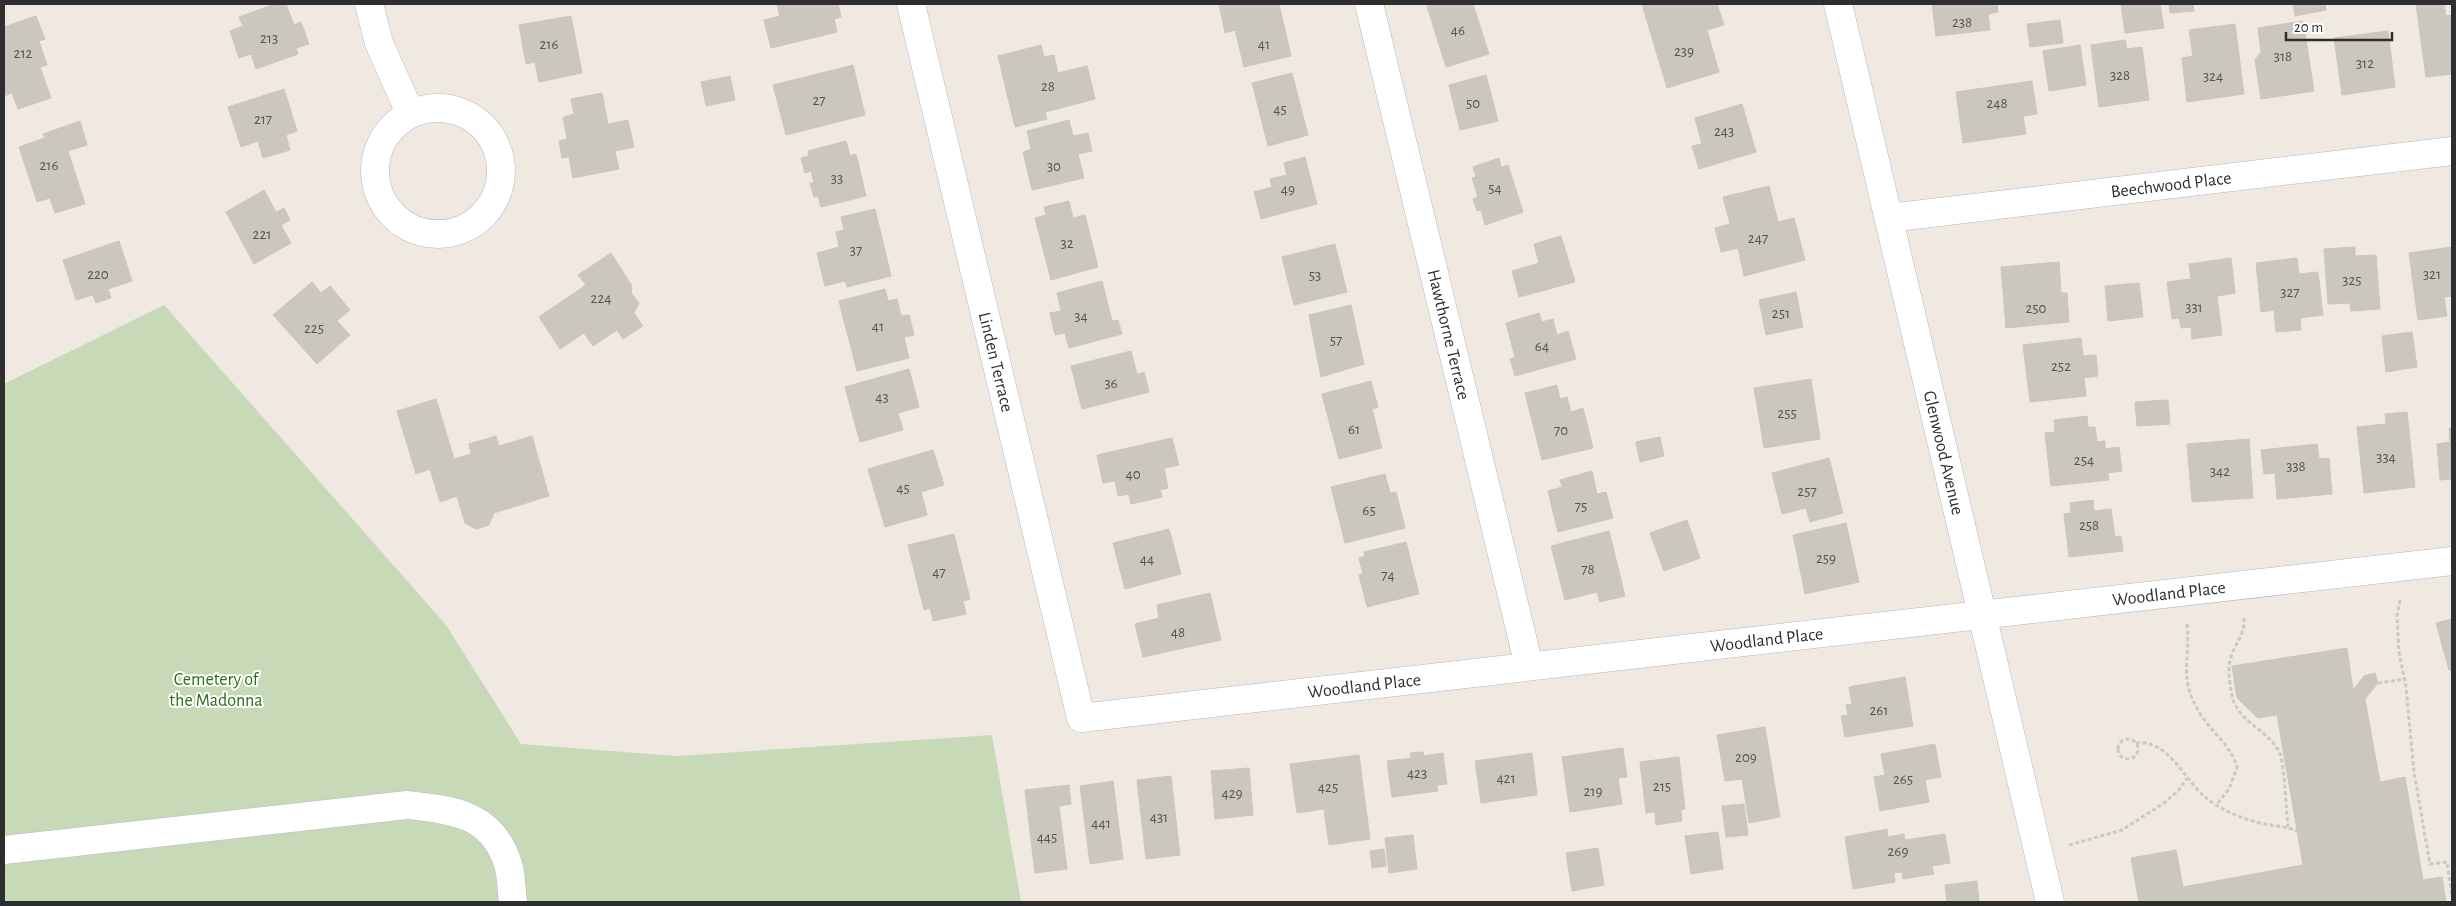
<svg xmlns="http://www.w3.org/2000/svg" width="2456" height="906" font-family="'Alegreya Sans',sans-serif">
	<rect width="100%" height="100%" fill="#efe9e1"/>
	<!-- cemetery -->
	<path fill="#c8d9b8" d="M 164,305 L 446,625 L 521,744 L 676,756 L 992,735 L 1021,902 L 4,902 L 4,384 Z"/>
	<!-- building -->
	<path fill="#cbc7bf" stroke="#cbc5ba" d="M 275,4 L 286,4 L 294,25 L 301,22 L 309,44 L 296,48 L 298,54 L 256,69 L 251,54 L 239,58 L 230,31 L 243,26 L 239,17 Z
		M 777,4 L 838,4 L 841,17 L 834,19 L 837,32 L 771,48 L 764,20 L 780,16 Z
		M 1219,4 L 1279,4 L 1291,56 L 1244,67 L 1235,30 L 1225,33 Z
		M 1433,4 L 1473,4 L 1489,54 L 1446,67 L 1427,6 Z
		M 1642,4 L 1717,4 L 1724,25 L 1707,30 L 1719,72 L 1667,88 Z
		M 1932,4 L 1997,4 L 1998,12 L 1988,14 L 1990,30 L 1936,36 Z
		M 2121,4 L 2160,4 L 2164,28 L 2125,33 Z
		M 2169,4 L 2193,4 L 2194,11 L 2170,13 Z
		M 2293,4 L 2325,4 L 2326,10 L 2295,16 Z
		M 2416,4 L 2444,4 L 2446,16 L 2452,15 L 2452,74 L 2426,77 Z
		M 36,16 L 45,39 L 39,41 L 47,65 L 40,67 L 51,98 L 18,109 L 12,93 L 4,96 L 4,27 Z
		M 571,16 L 582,73 L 539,82 L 535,62 L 526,64 L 519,25 Z
		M 2060,20 L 2063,43 L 2030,47 L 2027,24 Z
		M 2303,21 L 2314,91 L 2261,99 L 2255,60 L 2261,52 L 2258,28 Z
		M 2235,24 L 2244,94 L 2187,102 L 2182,58 L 2193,56 L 2189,30 Z
		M 2388,31 L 2395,87 L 2342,95 L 2334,38 Z
		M 2125,40 L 2127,49 L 2142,47 L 2149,100 L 2099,107 L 2091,45 Z
		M 1041,45 L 1044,57 L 1054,55 L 1058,73 L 1087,66 L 1095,99 L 1045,112 L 1047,119 L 1015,127 L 998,56 Z
		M 2080,45 L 2086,85 L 2049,91 L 2043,51 Z
		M 853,65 L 865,115 L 786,135 L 773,85 Z
		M 1292,73 L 1308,135 L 1268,146 L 1252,83 Z
		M 1486,75 L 1498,121 L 1460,130 L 1449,85 Z
		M 730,76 L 735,100 L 706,106 L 701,82 Z
		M 2032,81 L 2037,114 L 2023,116 L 2026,134 L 1963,143 L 1956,92 Z
		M 284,89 L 297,131 L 286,135 L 290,150 L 263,158 L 258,141 L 241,147 L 228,107 Z
		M 602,93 L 608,124 L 628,120 L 634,147 L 615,151 L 619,169 L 573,178 L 569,157 L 562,158 L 559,141 L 567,139 L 563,117 L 574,114 L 571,99 Z
		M 1742,104 L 1756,152 L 1699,169 L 1692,146 L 1702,144 L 1695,118 Z
		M 1069,120 L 1073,136 L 1088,133 L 1092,151 L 1078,154 L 1084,178 L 1032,190 L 1023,152 L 1031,149 L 1027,131 Z
		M 80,121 L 87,145 L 68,151 L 85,204 L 55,213 L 50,198 L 37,202 L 19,147 L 45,138 L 43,134 Z
		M 846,141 L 850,156 L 856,154 L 866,196 L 821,207 L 818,196 L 814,197 L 810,183 L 814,183 L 811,171 L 805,173 L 801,158 L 809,156 L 808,151 Z
		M 1305,157 L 1317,204 L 1261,219 L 1254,192 L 1272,187 L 1270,179 L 1287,175 L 1284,163 Z
		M 1499,158 L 1501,167 L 1508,165 L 1523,212 L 1485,225 L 1481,210 L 1477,211 L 1473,199 L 1478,197 L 1472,178 L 1476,177 L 1473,167 Z
		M 1769,186 L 1778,222 L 1794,218 L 1805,260 L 1744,276 L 1738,248 L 1721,252 L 1715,228 L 1730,224 L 1723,197 Z
		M 264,190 L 276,212 L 284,208 L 290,220 L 281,225 L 291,243 L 254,264 L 226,212 Z
		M 1069,201 L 1073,218 L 1085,215 L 1098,267 L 1051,280 L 1035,218 L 1046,215 L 1044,207 Z
		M 875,209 L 891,276 L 847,287 L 845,281 L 825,286 L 817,253 L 839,247 L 836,232 L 844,230 L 841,217 Z
		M 1561,236 L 1575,282 L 1519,297 L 1512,271 L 1539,263 L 1534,244 Z
		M 119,241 L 132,281 L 108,289 L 111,298 L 96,303 L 93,295 L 76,300 L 63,260 Z
		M 1335,244 L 1347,292 L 1294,305 L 1282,257 Z
		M 2355,247 L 2355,256 L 2376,255 L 2380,309 L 2351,311 L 2350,303 L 2328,304 L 2324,249 Z
		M 2452,247 L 2452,296 L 2444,297 L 2447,316 L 2418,320 L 2409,253 Z
		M 611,253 L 632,286 L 631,293 L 639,303 L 634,313 L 643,326 L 623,339 L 617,330 L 593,346 L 584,333 L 560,349 L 539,317 L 586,285 L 578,275 Z
		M 2231,258 L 2235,293 L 2217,296 L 2222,335 L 2192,339 L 2191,327 L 2181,328 L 2179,318 L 2172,319 L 2167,282 L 2191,279 L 2189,264 Z
		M 2297,258 L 2299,274 L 2318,272 L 2323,315 L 2300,318 L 2301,330 L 2276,332 L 2274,310 L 2261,312 L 2256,263 Z
		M 2059,262 L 2061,293 L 2067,293 L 2069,322 L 2006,328 L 2001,267 Z
		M 1102,281 L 1112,321 L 1118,320 L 1122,334 L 1069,348 L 1065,333 L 1055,335 L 1050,313 L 1061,311 L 1057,293 Z
		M 312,282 L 321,293 L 330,286 L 350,310 L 337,321 L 350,335 L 317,364 L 273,315 Z
		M 2139,283 L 2143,317 L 2108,321 L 2105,286 Z
		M 885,289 L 888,301 L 897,299 L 901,316 L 909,315 L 914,335 L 904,337 L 909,358 L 857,371 L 839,301 Z
		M 1796,292 L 1803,327 L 1766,335 L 1759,300 Z
		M 1351,305 L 1364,364 L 1321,377 L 1309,315 Z
		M 1539,313 L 1542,322 L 1553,319 L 1557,335 L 1568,331 L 1576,359 L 1515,376 L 1510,359 L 1515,357 L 1506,323 Z
		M 2412,332 L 2417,367 L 2386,372 L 2382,336 Z
		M 2081,338 L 2083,356 L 2096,355 L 2098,376 L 2084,378 L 2086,396 L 2030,402 L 2023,345 Z
		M 1131,351 L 1137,374 L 1144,372 L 1149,392 L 1082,409 L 1071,366 Z
		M 909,369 L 919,407 L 898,413 L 903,430 L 860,442 L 845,387 Z
		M 1811,379 L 1820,439 L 1764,448 L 1754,388 Z
		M 1371,381 L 1378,407 L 1372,409 L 1382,448 L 1339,459 L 1322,394 Z
		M 1557,385 L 1560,399 L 1567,397 L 1571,412 L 1583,408 L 1593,448 L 1542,460 L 1525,393 Z
		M 436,399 L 454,459 L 471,454 L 469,444 L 496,436 L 499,446 L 532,436 L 549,496 L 494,513 L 489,525 L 476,529 L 465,523 L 457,496 L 440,502 L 430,469 L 416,474 L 397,411 Z
		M 2168,400 L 2170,424 L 2137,426 L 2135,402 Z
		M 2407,412 L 2415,487 L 2364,493 L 2357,427 L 2386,424 L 2385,414 Z
		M 2087,416 L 2088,427 L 2095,427 L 2097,442 L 2105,441 L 2105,449 L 2119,447 L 2122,471 L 2108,473 L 2109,480 L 2051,486 L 2045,433 L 2055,432 L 2054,420 Z
		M 2449,428 L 2452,428 L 2452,479 L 2440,480 L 2437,444 L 2450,442 Z
		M 1660,437 L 1664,456 L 1640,462 L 1636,442 Z
		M 1172,438 L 1179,465 L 1164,468 L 1168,488 L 1160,490 L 1162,497 L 1131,504 L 1129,494 L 1118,496 L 1115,481 L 1103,483 L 1097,455 Z
		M 2249,439 L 2253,498 L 2192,502 L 2187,444 Z
		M 2317,444 L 2319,459 L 2329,458 L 2332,494 L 2277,499 L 2275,473 L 2264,474 L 2261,450 Z
		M 933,450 L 944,485 L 921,492 L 927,515 L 885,527 L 868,469 Z
		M 1829,458 L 1843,513 L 1810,522 L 1806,508 L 1782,514 L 1772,473 Z
		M 1592,471 L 1597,494 L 1606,492 L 1613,518 L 1558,532 L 1548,491 L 1562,487 L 1560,480 Z
		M 1385,474 L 1390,493 L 1396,492 L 1405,528 L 1345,543 L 1331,487 Z
		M 2093,500 L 2094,511 L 2111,509 L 2115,537 L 2121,536 L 2123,551 L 2069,557 L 2064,514 L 2071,513 L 2070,503 Z
		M 1687,520 L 1700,558 L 1664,571 L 1650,533 Z
		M 1846,523 L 1859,582 L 1805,594 L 1793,535 Z
		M 1169,529 L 1181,574 L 1125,589 L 1113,543 Z
		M 1609,531 L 1625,596 L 1600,602 L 1597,592 L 1565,600 L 1551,546 Z
		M 954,534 L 970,599 L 963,601 L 966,614 L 933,621 L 930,608 L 924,610 L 908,545 Z
		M 1406,542 L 1419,594 L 1367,607 L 1359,575 L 1363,574 L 1359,558 L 1365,556 L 1364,552 Z
		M 1210,593 L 1221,640 L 1143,657 L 1135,624 L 1159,618 L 1157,605 Z
		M 2452,619 L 2452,670 L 2449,670 L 2436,623 Z
		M 2347,648 L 2353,690 L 2364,676 L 2375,673 L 2378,683 L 2365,699 L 2380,782 L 2405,777 L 2423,880 L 2442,877 L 2446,902 L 2139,902 L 2131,858 L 2176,850 L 2183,887 L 2303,865 L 2277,715 L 2258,718 L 2237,698 L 2232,666 Z
		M 1905,677 L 1913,726 L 1845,737 L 1841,716 L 1848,715 L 1846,705 L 1852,704 L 1849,687 Z
		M 1765,727 L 1780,817 L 1749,823 L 1742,779 L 1725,781 L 1717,735 Z
		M 1935,744 L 1941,777 L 1925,780 L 1929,802 L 1880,811 L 1874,777 L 1885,775 L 1881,754 Z
		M 1623,748 L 1627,777 L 1618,778 L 1622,804 L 1570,812 L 1562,757 Z
		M 1423,752 L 1424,756 L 1443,753 L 1447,784 L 1437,785 L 1438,791 L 1392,797 L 1387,761 L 1411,758 L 1410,753 Z
		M 1532,753 L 1537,795 L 1481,803 L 1475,761 Z
		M 1359,755 L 1370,839 L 1329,845 L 1324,809 L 1297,813 L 1290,764 Z
		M 1679,757 L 1685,809 L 1681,810 L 1682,821 L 1656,825 L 1655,812 L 1646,813 L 1640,762 Z
		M 1249,768 L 1253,815 L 1215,819 L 1211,771 Z
		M 1171,776 L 1180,855 L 1146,859 L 1137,780 Z
		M 1113,781 L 1123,859 L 1090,864 L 1080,786 Z
		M 1069,785 L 1071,804 L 1059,806 L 1067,869 L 1035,873 L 1025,790 Z
		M 1744,804 L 1748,835 L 1726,837 L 1722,806 Z
		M 1887,829 L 1888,837 L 1904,834 L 1905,840 L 1945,834 L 1950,863 L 1932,866 L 1934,874 L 1903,879 L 1902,872 L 1894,873 L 1895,882 L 1853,889 L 1845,837 Z
		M 1718,832 L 1723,869 L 1691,874 L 1685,836 Z
		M 1413,835 L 1417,869 L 1389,873 L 1385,838 Z
		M 1598,848 L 1604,885 L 1572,891 L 1566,853 Z
		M 1384,849 L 1386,866 L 1372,868 L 1370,851 Z
		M 1977,881 L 1979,902 L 1947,902 L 1945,885 Z"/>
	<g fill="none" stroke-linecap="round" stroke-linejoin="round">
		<defs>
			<g id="minor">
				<path d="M 369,4 L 379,43 L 410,113"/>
				<path id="s1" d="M 911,4 L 1081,718 L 2452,561"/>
				<path id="s2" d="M 1369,4 L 1529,666"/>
				<path id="s3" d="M 1838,4 L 2050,902"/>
				<circle cx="438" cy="171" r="63"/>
				<path id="s4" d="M 1889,218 L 2452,151"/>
				<path d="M 4,850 L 407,805 C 452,810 492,813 508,864 C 512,876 511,890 513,902"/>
			</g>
		</defs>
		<!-- minor casing -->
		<use href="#minor" stroke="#b4b7c1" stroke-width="29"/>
		<!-- path -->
		<path stroke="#c9c9c9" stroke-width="3" stroke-dasharray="4 2.5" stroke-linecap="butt" d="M 2400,600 L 2397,616 L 2399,652 L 2406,687 L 2414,772 L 2430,864 L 2447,862 L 2452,897
			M 2244,618 C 2246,632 2235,644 2231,657 C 2227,669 2230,684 2232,696 C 2238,723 2270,730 2280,754 C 2285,769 2286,810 2288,827
			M 2187,624 C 2191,659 2178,676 2198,710 C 2209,731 2230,743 2237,767 L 2229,789 L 2216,805
			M 2378,683 L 2405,679
			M2118 749a10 10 0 1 1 20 0a10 10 0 1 1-20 0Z
			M 2136,743 C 2168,739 2184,779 2205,797 C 2218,808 2236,816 2253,821 C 2267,826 2283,825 2297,831
			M 2069,845 L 2122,830 L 2164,803 L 2178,791 L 2187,778"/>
		<!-- minor -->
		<use href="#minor" stroke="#fff" stroke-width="28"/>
	</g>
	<g text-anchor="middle" stroke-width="4" stroke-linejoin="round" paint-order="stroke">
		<!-- number labels -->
		<g font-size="15" fill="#555452">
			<text x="1962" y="27">238</text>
			<text x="1458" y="35">46</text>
			<text x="269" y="43">213</text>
			<text x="549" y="49">216</text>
			<text x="1264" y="49">41</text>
			<text x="1684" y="56">239</text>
			<text x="23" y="58">212</text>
			<text x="2283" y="61">318</text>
			<text x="2365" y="68">312</text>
			<text x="2120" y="80">328</text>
			<text x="2213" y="81">324</text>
			<text x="1048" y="91">28</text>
			<text x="819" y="105">27</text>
			<text x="1473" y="108">50</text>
			<text x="1997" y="108">248</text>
			<text x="1280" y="114">45</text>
			<text x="263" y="124">217</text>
			<text x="1724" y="136">243</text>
			<text x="49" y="170">216</text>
			<text x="1054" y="171">30</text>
			<text x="837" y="183">33</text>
			<text x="1495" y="193">54</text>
			<text x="1288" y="194">49</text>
			<text x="262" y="239">221</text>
			<text x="1758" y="243">247</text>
			<text x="1067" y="248">32</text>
			<text x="856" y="255">37</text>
			<text x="98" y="279">220</text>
			<text x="2432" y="279">321</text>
			<text x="1315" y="280">53</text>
			<text x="2352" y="285">325</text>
			<text x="2290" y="297">327</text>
			<text x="601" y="303">224</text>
			<text x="2194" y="312">331</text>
			<text x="2036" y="313">250</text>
			<text x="1781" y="318">251</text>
			<text x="1081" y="321">34</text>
			<text x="878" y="331">41</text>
			<text x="314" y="333">225</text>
			<text x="1336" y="345">57</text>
			<text x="1542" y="351">64</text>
			<text x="2061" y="371">252</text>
			<text x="1111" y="388">36</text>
			<text x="882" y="402">43</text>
			<text x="1787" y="418">255</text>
			<text x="1354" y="434">61</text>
			<text x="1561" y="435">70</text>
			<text x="2386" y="462">334</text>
			<text x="2084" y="465">254</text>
			<text x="2296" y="471">338</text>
			<text x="2220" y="476">342</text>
			<text x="1133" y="479">40</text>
			<text x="903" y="493">45</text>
			<text x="1807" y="496">257</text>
			<text x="1581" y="511">75</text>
			<text x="1369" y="515">65</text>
			<text x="2089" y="530">258</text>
			<text x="1826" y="563">259</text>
			<text x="1147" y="564">44</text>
			<text x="1588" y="574">78</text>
			<text x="939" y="577">47</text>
			<text x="1388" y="580">74</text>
			<text x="1178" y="637">48</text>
			<text x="1879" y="715">261</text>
			<text x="1746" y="762">209</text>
			<text x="1417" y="778">423</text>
			<text x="1506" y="783">421</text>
			<text x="1903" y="784">265</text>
			<text x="1662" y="791">215</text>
			<text x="1328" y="792">425</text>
			<text x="1593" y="796">219</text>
			<text x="1232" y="798">429</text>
			<text x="1159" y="822">431</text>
			<text x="1101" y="828">441</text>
			<text x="1047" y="842">445</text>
			<text x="1898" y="856">269</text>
		</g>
		<!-- street labels -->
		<g font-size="18" fill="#2e2e2e" stroke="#fff">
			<text dy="6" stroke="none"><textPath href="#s4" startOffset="284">Beechwood Place</textPath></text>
			<text dy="6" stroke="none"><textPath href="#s2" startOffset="340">Hawthorne Terrace</textPath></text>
			<text dy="6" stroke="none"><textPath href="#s1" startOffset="368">Linden Terrace</textPath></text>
			<text dy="6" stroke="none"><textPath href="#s3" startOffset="461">Glenwood Avenue</textPath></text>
			<text dy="6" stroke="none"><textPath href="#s1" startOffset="1829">Woodland Place</textPath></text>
			<text dy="6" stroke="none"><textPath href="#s1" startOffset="1424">Woodland Place</textPath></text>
			<text dy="6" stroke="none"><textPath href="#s1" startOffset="1019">Woodland Place</textPath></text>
		</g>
		<!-- park labels -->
		<g font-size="18" fill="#2c6e1b" stroke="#fff">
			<text x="216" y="685">Cemetery of<tspan x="216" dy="21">the Madonna</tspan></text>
		</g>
	</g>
	<!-- border -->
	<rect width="2456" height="906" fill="none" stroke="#2e2e2e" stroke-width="10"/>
	<!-- scale -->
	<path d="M2286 32v8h106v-8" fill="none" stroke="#2e2e2e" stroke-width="2.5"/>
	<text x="2294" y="32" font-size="15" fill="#2e2e2e" stroke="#ffffff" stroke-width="4" paint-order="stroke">20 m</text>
</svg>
